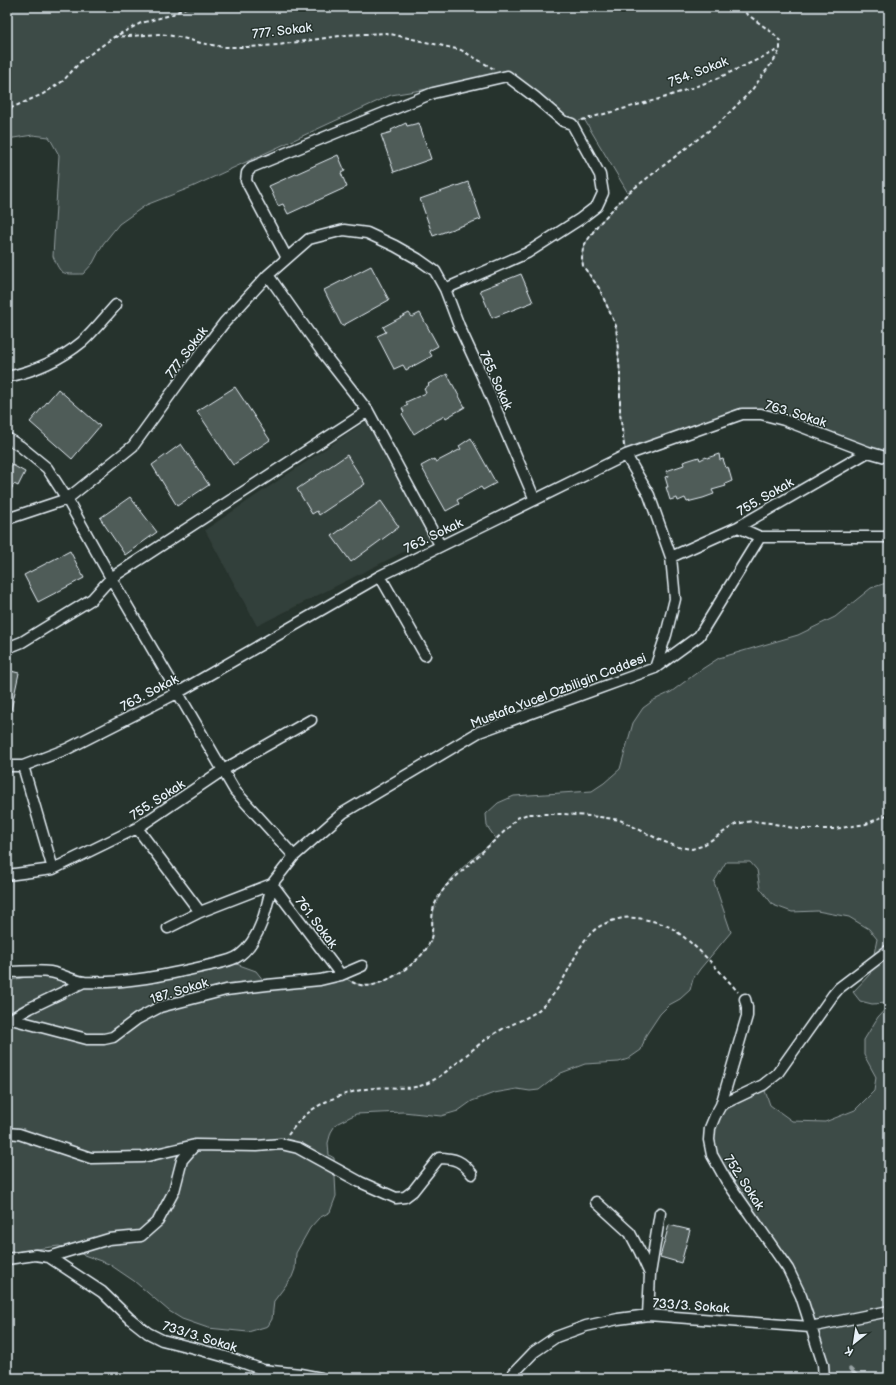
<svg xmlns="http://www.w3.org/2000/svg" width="896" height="1385" font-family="'Balsamiq Sans',sans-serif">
	<rect width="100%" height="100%" fill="#26332d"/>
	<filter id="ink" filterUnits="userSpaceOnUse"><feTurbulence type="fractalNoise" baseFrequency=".025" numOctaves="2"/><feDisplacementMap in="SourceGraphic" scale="8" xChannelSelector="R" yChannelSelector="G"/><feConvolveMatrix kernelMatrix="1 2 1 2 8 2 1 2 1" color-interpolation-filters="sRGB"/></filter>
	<g filter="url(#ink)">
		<!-- built -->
		<path fill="#333f3a" d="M 368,420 L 431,538 L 257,626 L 205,530 Z"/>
		<!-- green -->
		<path fill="#3e4b47" stroke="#939ea0" d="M 7,7 L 889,7 L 889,458 L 831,437 L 742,414 L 626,455 L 620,413 L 620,374 L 616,326 L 599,288 L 583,266 L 582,258 L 583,247 L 597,226 L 628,193 L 584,119 L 572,124 L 507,76 L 391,95 L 192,187 L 146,205 L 119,224 L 103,244 L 93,263 L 83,274 C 62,274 61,276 53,256 L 59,155 L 49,137 L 33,135 L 7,139 Z
			M 889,582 L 889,1003 L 872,1004 L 860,1001 L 853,992 L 870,974 L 877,939 L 869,929 L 849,917 L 817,911 L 792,912 L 773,905 L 760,888 L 757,870 L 750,862 L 726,862 L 714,882 L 731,932 L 700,969 L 693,979 L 690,990 L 680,999 L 669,1005 L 660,1014 L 646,1035 L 641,1050 L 628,1059 L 619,1062 L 585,1064 L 561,1073 L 539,1090 L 530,1091 L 517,1089 L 494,1093 L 472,1101 L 458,1111 L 441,1116 L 403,1112 L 356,1114 L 336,1124 L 331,1132 L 328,1143 L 329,1155 L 334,1158 L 336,1196 L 330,1212 L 319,1218 L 310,1228 L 296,1253 L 295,1269 L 292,1277 L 274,1301 L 272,1319 L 268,1326 L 248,1332 L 208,1328 L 182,1319 L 169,1311 L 134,1281 L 109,1264 L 59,1246 L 7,1253 L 7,981 L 50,972 L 84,982 L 122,981 L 228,961 L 256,971 L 267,985 L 341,975 C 350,982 360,987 372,985 C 390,982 422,960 430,943 C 433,936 432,929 432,922 C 433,909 437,898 444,888 C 455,872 481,852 496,839 L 487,826 L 486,814 L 498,803 L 514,796 L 592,791 L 604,783 L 620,769 L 633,723 L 643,708 L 654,700 L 671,692 L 699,671 L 719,658 L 798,635 L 835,617 L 871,588 Z
			M 889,1005 L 889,1378 L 824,1378 L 801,1296 L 712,1155 L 710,1128 L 721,1105 L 763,1085 L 770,1105 L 792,1121 L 825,1122 L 855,1110 L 874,1091 L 876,1077 L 864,1055 L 864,1040 L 878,1017 Z"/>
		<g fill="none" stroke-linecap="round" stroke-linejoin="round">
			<!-- stream -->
			<path stroke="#98a3a5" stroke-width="3.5" d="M 850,1369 L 859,1378"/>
		</g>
		<!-- building -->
		<path fill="#505c59" stroke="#e8f1f8" d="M 406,123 L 407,126 L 419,123 L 431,159 L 394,172 L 381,135 L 392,132 L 391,130 Z
			M 338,155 L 345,171 L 341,173 L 347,187 L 288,214 L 283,204 L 278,206 L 269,186 Z
			M 468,182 L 481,219 L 433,236 L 420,199 Z
			M 371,266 L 389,300 L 342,326 L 324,290 Z
			M 521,274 L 533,302 L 492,318 L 480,290 Z
			M 409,313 L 412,317 L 420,313 L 438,346 L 429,351 L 432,356 L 406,370 L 403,365 L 394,369 L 377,336 L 386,332 L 383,327 Z
			M 447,374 L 465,407 L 446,418 L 445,416 L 433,422 L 414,434 L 402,414 L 404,412 L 402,408 L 408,405 L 406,402 L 426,393 L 424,389 L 429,385 L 428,384 Z
			M 235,387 L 270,440 L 233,465 L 197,411 Z
			M 58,389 L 100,426 L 72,459 L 30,422 Z
			M 471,438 L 496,483 L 483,490 L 481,487 L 457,500 L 459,504 L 446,511 L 421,466 L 434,459 L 436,462 L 461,449 L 459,446 Z
			M 181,444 L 209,485 L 177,506 L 152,465 Z
			M 719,454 L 720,460 L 723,459 L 726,468 L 728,467 L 732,481 L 725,484 L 726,486 L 712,490 L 714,494 L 703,498 L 687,502 L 685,498 L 678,501 L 677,498 L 670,500 L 666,487 L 668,487 L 665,477 L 668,476 L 666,471 L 684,465 L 683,462 L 699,457 L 700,460 L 706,457 L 707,458 Z
			M 347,455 L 365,484 L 319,515 L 317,511 L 312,514 L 297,489 Z
			M 7,462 L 25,472 L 18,486 L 14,484 L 7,497 Z
			M 130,497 L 157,532 L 125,555 L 100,518 Z
			M 381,501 L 399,527 L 351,562 L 332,536 Z
			M 70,551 L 84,578 L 38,602 L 24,575 Z
			M 7,670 L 19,673 L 11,710 L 7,710 Z
			M 669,1225 L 690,1230 L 681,1263 L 660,1257 Z"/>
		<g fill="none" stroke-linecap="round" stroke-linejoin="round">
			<defs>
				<path id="minor" d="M 287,258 L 246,181 L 247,173 L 252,167 L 433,93 L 507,76 L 535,97 L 563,121 L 572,124 L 600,175 L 603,193 L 597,206 L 580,219 L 527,253 L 445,289
					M 268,275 L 323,353 L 368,411 L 440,545
					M 7,377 C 35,371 60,360 82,342 C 94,331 105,317 116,305
					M 7,438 L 20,446 L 47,468 L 67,499 L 111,578 L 235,791 L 294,856
					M 626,455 L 649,495 L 671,557 L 675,599 L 666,635 L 655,668
					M 7,519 L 67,499 L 133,446 L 191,366 L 224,323 L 268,275 L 309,239 L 344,230 L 367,233 L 395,246 L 418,259 L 435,271 L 445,289 L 459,326 L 482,376 L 535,500
					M 760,537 L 889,537
					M 671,557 L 738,527 L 868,452
					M 380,576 L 425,655
					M 7,648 L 22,642 L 92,599 L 111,578 L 368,411
					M 7,766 L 23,766 L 67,749 L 179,692 L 380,576 L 626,455 L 742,414 L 761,414 L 784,420 L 868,452 L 889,458
					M 23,766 L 53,869
					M 137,828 L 200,912
					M 7,875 L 53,869 L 137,828 L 223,770 L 311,720
					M 272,884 L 341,975
					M 168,928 L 200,912 L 272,884 L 294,856 L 343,813 L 479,732 L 655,668 L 699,636 L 760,537 L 738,527
					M 7,972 C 21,972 36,970 50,972 C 62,974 73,981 85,982 C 125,984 167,975 206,966 C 217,963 231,962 240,955 C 260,940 267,907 272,884
					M 11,1019 L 87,1039 L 104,1039 L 113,1037 L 137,1019 L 160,1007 L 226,990 L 267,985 L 320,980 L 341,975 L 362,966
					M 9,1020 L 30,1008 L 84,982
					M 721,1105 L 747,1016 L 747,1007 L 745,999
					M 7,1133 L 19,1134 L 91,1158 L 143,1157 L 195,1145 L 257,1146 L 281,1144 L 298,1148 L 360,1182 L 396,1198 L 405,1197 L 413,1191 L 439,1158 C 455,1158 462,1161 472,1174
					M 596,1202 L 630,1233 L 640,1252 L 650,1274
					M 49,1257 L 102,1292 L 129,1318 L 148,1333 L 162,1340 L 194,1348 L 233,1359 L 263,1370 L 300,1374 L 321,1378
					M 7,1259 L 35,1255 L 49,1257 L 109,1239 L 141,1236 L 158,1221 L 174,1191 L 182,1160 L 195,1145
					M 648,1315 L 650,1274 L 660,1213
					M 7,1377 L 9,1378
					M 509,1378 L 534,1352 L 556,1337 L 586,1326 L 618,1319 L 648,1315 L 810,1327 L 889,1311
					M 824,1378 L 823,1364 L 801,1296 L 788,1269 L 726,1180 L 712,1155 L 709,1140 L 710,1128 L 715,1116 L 721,1105 L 763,1085 L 777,1074 L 833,995 L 839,988 L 889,950"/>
			</defs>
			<!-- minor casing -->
			<use href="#minor" stroke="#e8f1f8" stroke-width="13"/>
			<!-- path -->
			<path stroke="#e8f1f8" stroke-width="2" stroke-dasharray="4 3" stroke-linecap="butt" d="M 114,37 L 160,34 L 179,37 L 201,43 L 223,47 L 248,47 L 278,45 L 346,35 L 386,33 L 461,50 L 494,69
				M 7,115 L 11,108 L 43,94 L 63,81 L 82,60 L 114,37 L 141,23 L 171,15 L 187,7
				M 582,120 L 663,98 L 714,80 L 780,49
				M 624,446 L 620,413 L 620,374 L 616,326 L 599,288 L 583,266 L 582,258 L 583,247 L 597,226 L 628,193 L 720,122 L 751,91 L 777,56 L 780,49 L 780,41 L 773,33 L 737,7
				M 352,982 C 358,985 366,987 373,985 C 392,980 424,960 430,941 C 434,931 431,921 433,910 C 435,901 441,893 446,886 L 510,826 L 517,818 L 528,814 L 564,814 L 600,817 L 620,820 L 662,841 L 678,847 L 692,849 L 702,846 L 736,824 L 752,821 L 770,823 L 798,829 L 834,829 L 866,824 L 889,814
				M 288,1135 C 294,1127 300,1119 308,1113 C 323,1100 355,1089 375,1088 C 389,1086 406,1090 420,1086 C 446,1078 469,1049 494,1034 C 509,1024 530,1019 543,1006 C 552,997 560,986 566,974 C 574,960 580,944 591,933 C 599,925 612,920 623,918 C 636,916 662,922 673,929 C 694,943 721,972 738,992"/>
			<!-- minor -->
			<use href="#minor" stroke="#26332d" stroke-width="10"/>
		</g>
	</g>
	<g text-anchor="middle" stroke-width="3" stroke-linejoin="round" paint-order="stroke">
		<!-- street labels -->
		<g font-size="13" fill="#e8f1f8" stroke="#26332d">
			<text transform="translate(282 30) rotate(-7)" y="5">777. Sokak</text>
			<text transform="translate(698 71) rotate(-21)" y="5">754. Sokak</text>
			<text transform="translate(186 352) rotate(-53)" y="5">777. Sokak</text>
			<text transform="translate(497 380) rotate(66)" y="5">765. Sokak</text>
			<text transform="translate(796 413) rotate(17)" y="5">763. Sokak</text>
			<text transform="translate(765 496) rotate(-30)" y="5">755. Sokak</text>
			<text transform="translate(433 535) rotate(-26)" y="5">763. Sokak</text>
			<text transform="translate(558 690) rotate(-21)" y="5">Mustafa Yucel Ozbiligin Caddesi</text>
			<text transform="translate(149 692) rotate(-28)" y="5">763. Sokak</text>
			<text transform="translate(157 799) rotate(-33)" y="5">755. Sokak</text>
			<text transform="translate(317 922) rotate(53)" y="5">761. Sokak</text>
			<text transform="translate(179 990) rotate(-17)" y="5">187. Sokak</text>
			<text transform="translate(745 1182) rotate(57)" y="5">752. Sokak</text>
			<text transform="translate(691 1305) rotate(4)" y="5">733/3. Sokak</text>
			<text transform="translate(200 1336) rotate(17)" y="5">733/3. Sokak</text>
		</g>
	</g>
	<!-- margin -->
	<rect width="896" height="1385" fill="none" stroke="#26332d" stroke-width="24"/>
	<rect x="12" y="12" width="872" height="1361" fill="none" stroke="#e8f1f8" stroke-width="1.5" filter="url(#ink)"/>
	<!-- north arrow -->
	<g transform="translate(854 1343) rotate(210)" stroke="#26332d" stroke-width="3" paint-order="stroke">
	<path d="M0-3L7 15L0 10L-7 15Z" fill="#e8f1f8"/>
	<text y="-6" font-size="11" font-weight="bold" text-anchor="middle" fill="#e8f1f8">K</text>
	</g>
</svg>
